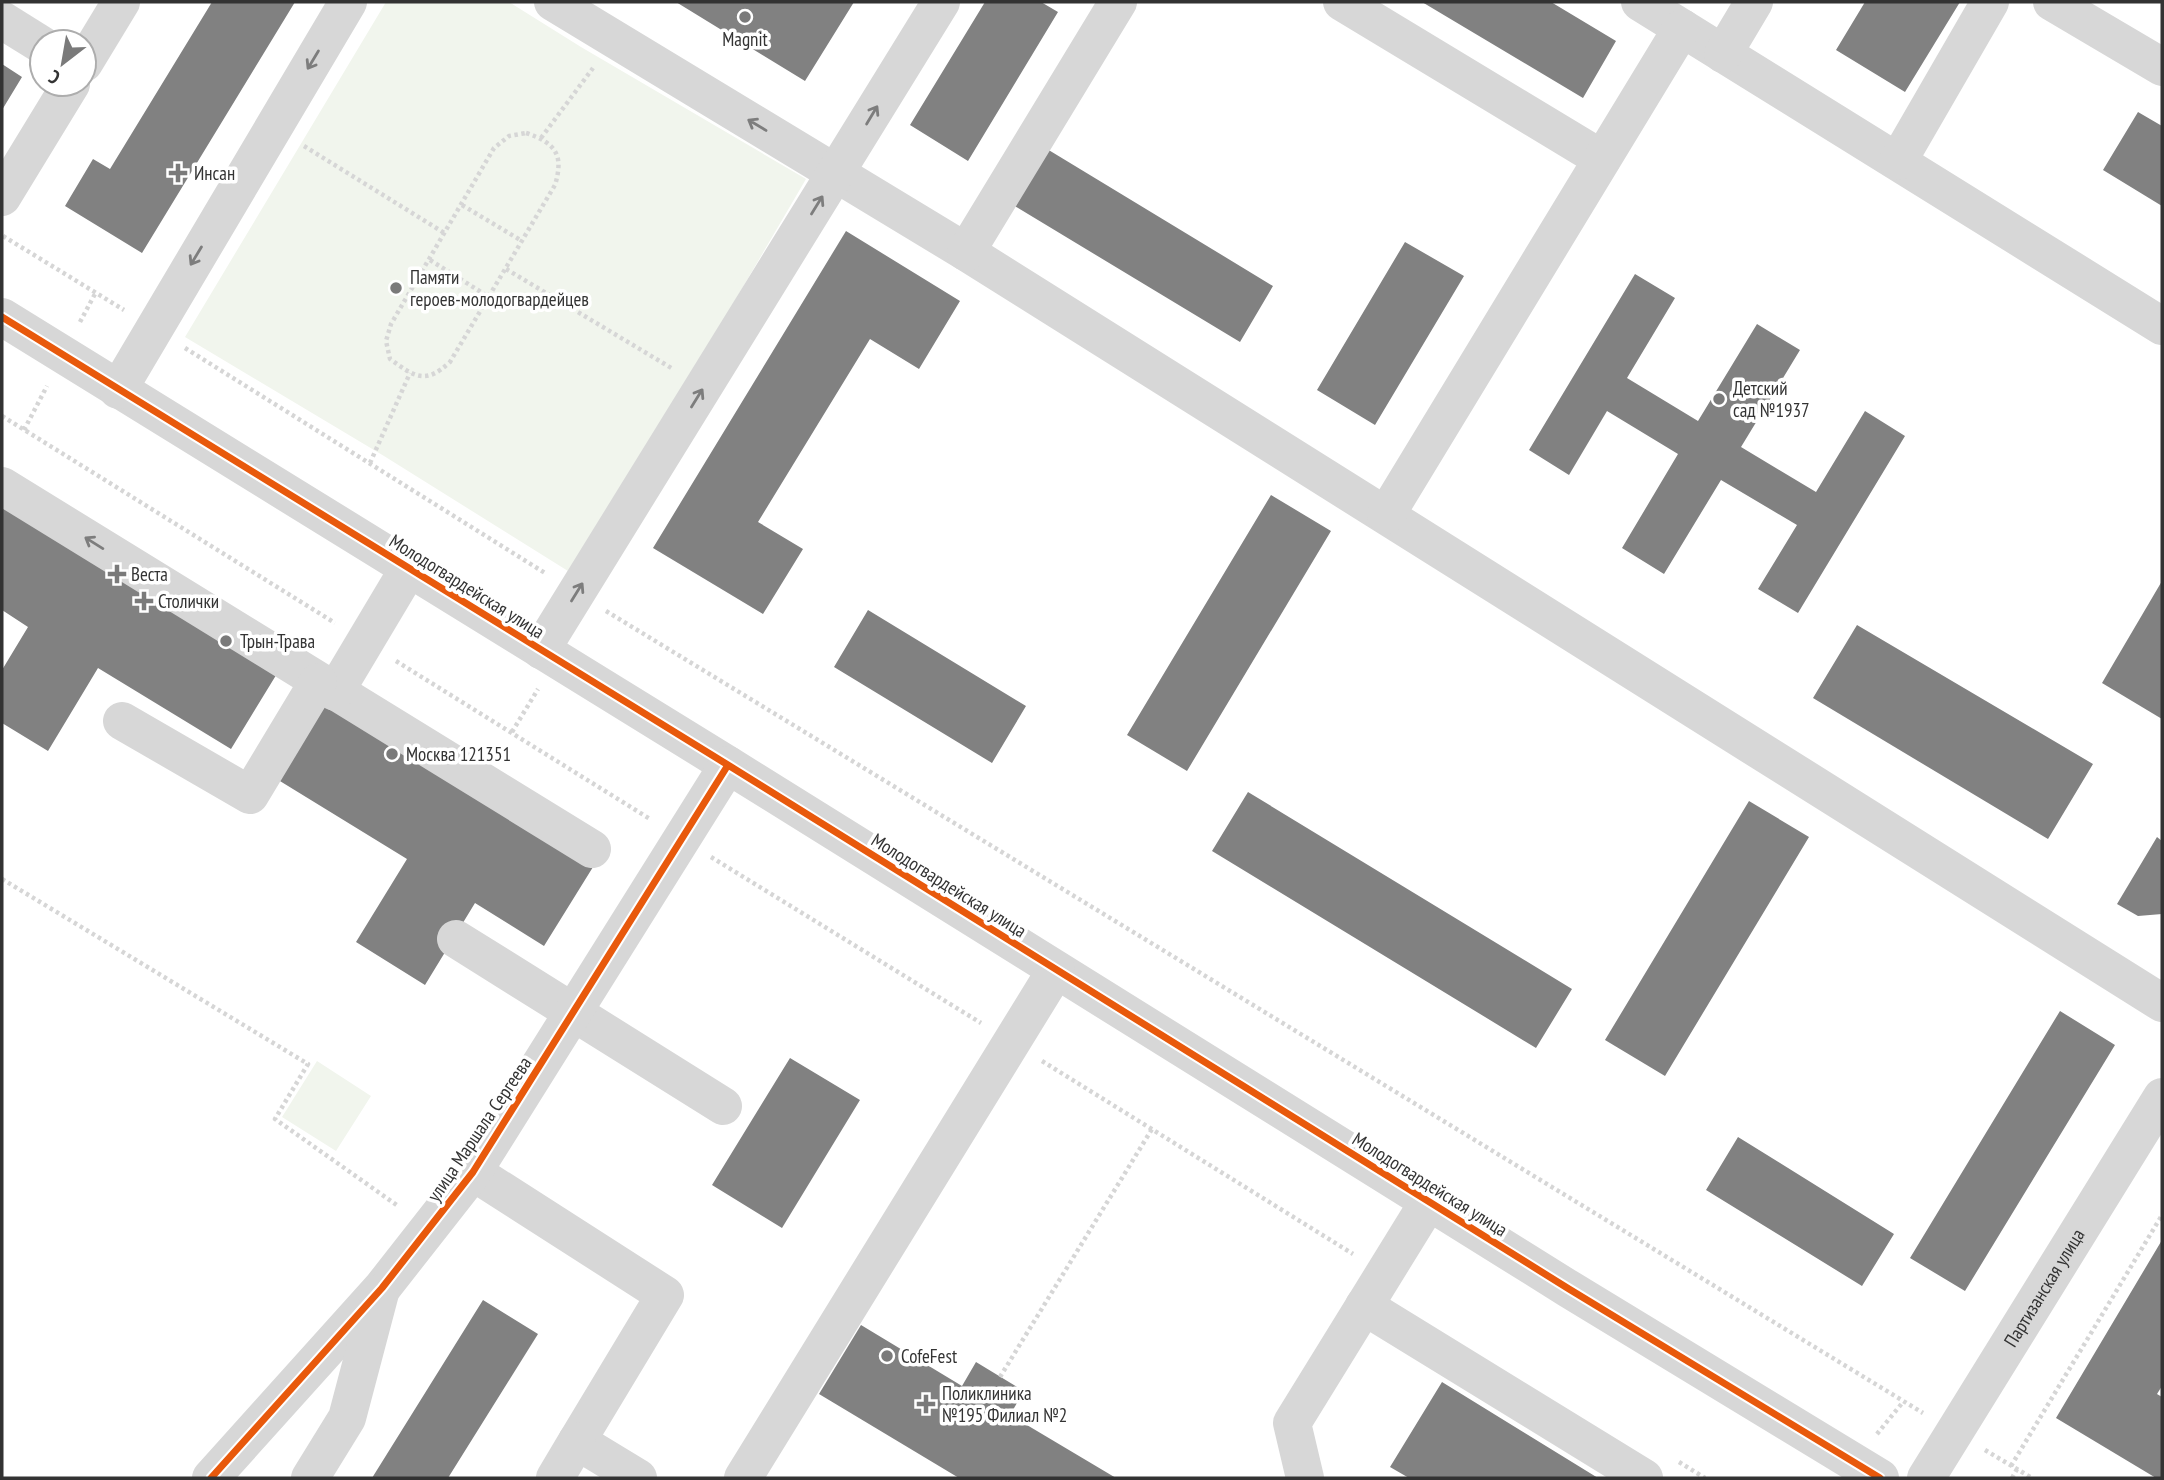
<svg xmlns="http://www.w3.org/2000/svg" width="2164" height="1480" font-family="'PT Sans Narrow',sans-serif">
	<rect width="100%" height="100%" fill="#fff"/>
	<!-- green -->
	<path fill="#f1f5ed" d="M 386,2 L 509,2 L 581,47 L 806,179 L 695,369 L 568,571 L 384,456 L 185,337 Z
		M 317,1061 L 371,1096 L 336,1151 L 282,1117 Z"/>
	<!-- building -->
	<path fill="#818181" d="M 212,2 L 295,2 L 142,253 L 65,206 L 93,159 L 110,169 Z
		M 676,2 L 854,2 L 805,81 Z
		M 985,2 L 1041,2 L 1058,12 L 968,161 L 910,125 Z
		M 1422,2 L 1551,2 L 1616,41 L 1583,98 Z
		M 1865,2 L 1960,2 L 1905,92 L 1836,50 Z
		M 2,64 L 22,77 L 2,110 Z
		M 2138,112 L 2162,126 L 2162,206 L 2103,170 Z
		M 1047,149 L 1273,286 L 1240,342 L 1013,205 Z
		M 846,231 L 960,301 L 919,369 L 870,339 L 758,522 L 803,549 L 763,614 L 653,548 Z
		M 1405,242 L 1464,276 L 1375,425 L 1317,390 Z
		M 1635,274 L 1675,298 L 1627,378 L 1698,421 L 1757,324 L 1800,350 L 1741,447 L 1816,492 L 1865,411 L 1905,436 L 1798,613 L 1758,589 L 1797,525 L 1721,480 L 1664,574 L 1622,548 L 1678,454 L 1607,411 L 1569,475 L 1529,450 Z
		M 1271,495 L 1331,531 L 1187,771 L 1127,735 Z
		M 2,504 L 278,672 L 231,749 L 98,668 L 48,751 L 2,723 L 2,670 L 28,627 L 2,610 Z
		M 2162,581 L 2162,719 L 2102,683 Z
		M 868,610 L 1026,706 L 992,763 L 834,667 Z
		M 1857,625 L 2093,764 L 2048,839 L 1813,698 Z
		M 323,701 L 593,867 L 544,946 L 475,903 L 425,985 L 356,942 L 407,859 L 275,778 Z
		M 1248,792 L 1572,989 L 1536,1048 L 1212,851 Z
		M 1749,801 L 1809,837 L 1665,1076 L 1605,1040 Z
		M 2157,837 L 2162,841 L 2162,914 L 2138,916 L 2117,904 Z
		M 2060,1011 L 2115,1045 L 1965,1291 L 1910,1258 Z
		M 790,1058 L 860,1100 L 782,1228 L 712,1185 Z
		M 1738,1137 L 1894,1234 L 1862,1286 L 1706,1190 Z
		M 2162,1240 L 2162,1386 L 2157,1394 L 2162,1397 L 2162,1478 L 2156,1478 L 2056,1418 Z
		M 483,1300 L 538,1334 L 448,1478 L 372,1478 Z
		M 861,1325 L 962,1386 L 976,1362 L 1024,1391 L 1010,1415 L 1116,1478 L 959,1478 L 819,1394 Z
		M 1442,1382 L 1598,1478 L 1409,1478 L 1390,1467 Z"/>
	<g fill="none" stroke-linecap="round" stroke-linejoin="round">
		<!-- path -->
		<path stroke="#d6d6d6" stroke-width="4.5" stroke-dasharray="3.5 3.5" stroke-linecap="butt" d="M 526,133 C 556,143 564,155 555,185 L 450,362 C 425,385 415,377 390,359 L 386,341 L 391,324 L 494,148 L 509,136 Z
			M 541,138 L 593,68
			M 304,146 L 446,234
			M 462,205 L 522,241
			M 3,236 L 124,310
			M 430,260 L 489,297
			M 506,269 L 673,369
			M 80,322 L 96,292
			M 185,348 L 545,573
			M 2,416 L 335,623
			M 24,430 L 47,386
			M 370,463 L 410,373
			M 606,611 L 1923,1413
			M 396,661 L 650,819
			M 512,732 L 538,689
			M 711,857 L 981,1023
			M 2,879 L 308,1064 L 275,1119 L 398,1206
			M 1042,1061 L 1353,1254
			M 1000,1377 L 1152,1129
			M 1877,1434 L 1903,1402
			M 1985,1450 L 2032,1478
			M 1679,1462 L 1705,1478
			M 2011,1466 L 2162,1215
			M 2012,1478 L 2017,1469"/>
		<!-- minor -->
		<g stroke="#d7d7d7" stroke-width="38">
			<path d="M 553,2 L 966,252 L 2162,1003"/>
			<path d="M 1342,2 L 1602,159"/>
			<path d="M 1640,2 L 2162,326"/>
			<path d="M 2052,2 L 2162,67"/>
			<path d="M 2,20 L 42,45"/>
			<path d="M 1723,54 L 1754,2"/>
			<path d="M 84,63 L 121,2"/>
			<path d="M 1898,161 L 1990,2"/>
			<path d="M 2,197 L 71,84"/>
			<path d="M 966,252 L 1118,2"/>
			<path d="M 2,317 L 728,765 L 1569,1289 L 1880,1478"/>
			<path d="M 118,390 L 348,2"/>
			<path d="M 2,486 L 592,849"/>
			<path d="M 1386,515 L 1682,28"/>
			<path d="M 541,650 L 941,2"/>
			<path d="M 335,692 L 409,568"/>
			<path d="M 122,721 L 250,795 L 318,682"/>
			<path d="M 456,939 L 723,1106"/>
			<path d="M 473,1172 L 665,1295 L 577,1441 L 638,1478"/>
			<path d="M 1364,1306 L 1644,1478"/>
			<path d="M 211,1478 L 382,1288 L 473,1172 L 728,765"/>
			<path d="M 310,1478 L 347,1418 L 380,1293"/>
			<path d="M 555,1478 L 577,1441"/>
			<path d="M 743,1478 L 1056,970"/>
			<path d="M 1305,1478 L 1292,1423 L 1429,1201"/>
			<path id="s1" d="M 1926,1478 L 2162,1097"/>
		</g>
		<defs>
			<path id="cycleway" d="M 2,317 L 728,765 L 1569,1289 L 1880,1478
				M 211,1478 L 382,1288 L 473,1172 L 728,765"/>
		</defs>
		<!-- cycleway casing -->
		<use href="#cycleway" stroke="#fff" stroke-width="11"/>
		<!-- cycleway -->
		<use href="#cycleway" stroke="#e8590c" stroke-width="7"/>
	</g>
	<!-- one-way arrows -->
	<defs><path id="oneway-shaft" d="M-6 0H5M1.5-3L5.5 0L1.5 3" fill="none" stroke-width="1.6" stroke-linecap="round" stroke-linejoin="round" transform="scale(1.75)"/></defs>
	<g stroke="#7d7d7d">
		<use href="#oneway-shaft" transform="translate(313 60) rotate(121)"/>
		<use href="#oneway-shaft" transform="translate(872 115) rotate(-59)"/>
		<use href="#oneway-shaft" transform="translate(757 125) rotate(-149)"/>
		<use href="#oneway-shaft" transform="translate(817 205) rotate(-58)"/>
		<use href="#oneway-shaft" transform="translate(196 256) rotate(121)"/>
		<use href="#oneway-shaft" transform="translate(697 398) rotate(-58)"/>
		<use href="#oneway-shaft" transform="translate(94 543) rotate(-148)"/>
		<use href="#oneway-shaft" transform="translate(577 592) rotate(-58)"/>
	</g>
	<!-- markers -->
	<g fill="#7a7a7a" stroke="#fff" stroke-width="2.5">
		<circle cx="745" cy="17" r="7"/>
		<path d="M174.5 162.5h7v7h7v7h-7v7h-7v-7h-7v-7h7z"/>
		<circle cx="396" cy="288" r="7"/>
		<circle cx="1719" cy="399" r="7"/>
		<path d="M113.5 563.5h7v7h7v7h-7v7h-7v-7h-7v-7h7z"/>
		<path d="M140.5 590.5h7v7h7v7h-7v7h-7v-7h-7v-7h7z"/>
		<circle cx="226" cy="641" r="7"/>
		<circle cx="392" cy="754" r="7"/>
		<circle cx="887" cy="1356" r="7"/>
		<path d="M922.5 1393.5h7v7h7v7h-7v7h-7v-7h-7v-7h7z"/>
	</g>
	<g text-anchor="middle" stroke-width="7" stroke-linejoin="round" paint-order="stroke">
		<!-- poi labels -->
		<g font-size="19" fill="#333" stroke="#fff" text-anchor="start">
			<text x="745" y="46" text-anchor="middle">Magnit</text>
			<text x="194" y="180">Инсан</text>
			<text x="410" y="284">Памяти<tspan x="410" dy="22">героев-молодогвардейцев</tspan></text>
			<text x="1733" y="395">Детский<tspan x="1733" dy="22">сад №1937</tspan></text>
			<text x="131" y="581">Веста</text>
			<text x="158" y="608">Столички</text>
			<text x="240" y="648">Трын-Трава</text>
			<text x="406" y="761">Москва 121351</text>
			<text x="901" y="1363">CofeFest</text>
			<text x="942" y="1400">Поликлиника<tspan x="942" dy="22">№195 Филиал №2</tspan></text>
		</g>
		<!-- street labels -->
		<g font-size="19" fill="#333" stroke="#fff">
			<text transform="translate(467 586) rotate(32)" y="7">Молодогвардейская улица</text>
			<text transform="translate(949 885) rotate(32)" y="7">Молодогвардейская улица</text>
			<text transform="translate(479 1129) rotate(-56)" y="7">улица Маршала Сергеева</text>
			<text transform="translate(1430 1184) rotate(32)" y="7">Молодогвардейская улица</text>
			<text dy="7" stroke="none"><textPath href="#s1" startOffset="224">Партизанская улица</textPath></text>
		</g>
	</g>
	<!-- border -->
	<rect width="2164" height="1480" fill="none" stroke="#333333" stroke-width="7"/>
	<!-- north arrow -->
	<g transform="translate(63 63) rotate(211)"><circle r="33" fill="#ffffff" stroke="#adadad" stroke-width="2"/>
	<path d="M0-5L12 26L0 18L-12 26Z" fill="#7a7a7a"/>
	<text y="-10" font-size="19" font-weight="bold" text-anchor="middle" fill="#333333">С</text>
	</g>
</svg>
